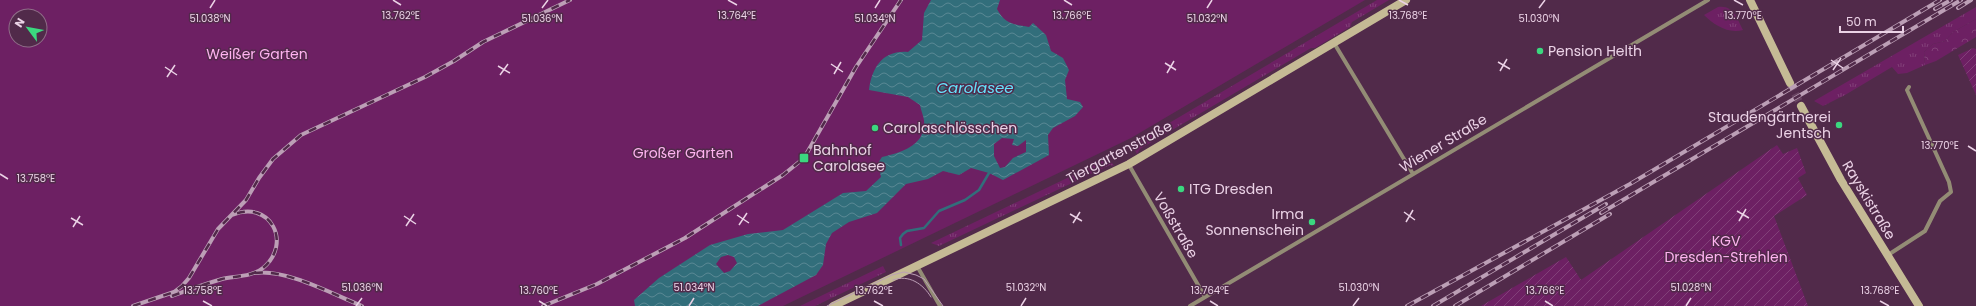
<svg xmlns="http://www.w3.org/2000/svg" width="1976" height="306" font-family="Poppins,sans-serif">
	<defs>
		<pattern id="grass-tufts" width="24" height="20" patternUnits="userSpaceOnUse"><rect width="24" height="20" fill="#6d2063"/><path d="M3 7l-1-3M5 7V3M7 7l1-3M15 17l-1-3M17 17v-4M19 17l1-3" fill="none" stroke="#824079"/></pattern>
		<pattern id="forest-crowns" width="20" height="18" patternUnits="userSpaceOnUse"><rect width="20" height="18" fill="#6d2063"/><path d="M2 6a3 3 0 1 1 6 0M12 15a3 3 0 1 1 6 0" fill="none" stroke="#824079"/></pattern>
		<pattern id="garden-furrows" width="10" height="10" patternUnits="userSpaceOnUse"><rect width="10" height="10" fill="#6d2063"/><path d="M-1 1l2-2M0 10L10 0M9 11l2-2" fill="none" stroke="#824079"/></pattern>
		<pattern id="water-waves" width="16" height="10" patternUnits="userSpaceOnUse"><rect width="16" height="10" fill="#326e7b"/><path d="M0 5q4-4 8 0t8 0" fill="none" stroke="#5a8894"/></pattern>
	</defs>
	<rect width="100%" height="100%" fill="#512a4a"/>
	<!-- grass -->
	<path fill="url(#grass-tufts)" d="M 1377,0 L 1389,0 L 1352,22 L 1350,27 L 1315,48 L 1311,48 L 1140,149 L 1137,154 L 1132,145 Z
		M 1718,7 C 1734,5 1737,19 1743,30 C 1728,34 1714,25 1704,15 Z
		M 1976,7 L 1976,19 L 1953,32 L 1945,41 L 1933,44 L 1924,52 L 1925,65 L 1907,73 L 1898,74 L 1892,67 L 1845,95 L 1823,106 L 1814,101 Z
		M 1109,158 L 1114,166 L 1110,165 L 939,246 L 931,243 Z
		M 883,266 L 886,272 L 815,306 L 800,306 Z"/>
	<!-- forest -->
	<path fill="url(#forest-crowns)" d="M 1976,19 L 1976,37 L 1936,61 L 1925,65 L 1924,52 L 1933,44 L 1945,41 L 1953,32 Z"/>
	<!-- park -->
	<path fill="#6d2063" fill-rule="evenodd" d="M 0,0 L 1365,0 L 1131,138 L 783,306 L 0,306 ZM 16,16 L 40,16 L 40,40 L 16,40 Z"/>
	<!-- garden -->
	<path fill="url(#garden-furrows)" d="M 1973,48 L 1976,49 L 1976,95 L 1958,55 Z
		M 1777,145 L 1783,154 L 1797,148 L 1806,173 L 1798,178 L 1807,195 L 1774,216 L 1808,306 L 1481,306 L 1566,257 L 1581,280 Z"/>
	<!-- water -->
	<path fill="url(#water-waves)" fill-rule="evenodd" d="M 931,0 L 1000,0 L 997,9 C 1005,24 1013,24 1029,27 L 1033,23 L 1046,35 L 1051,51 L 1063,58 L 1069,70 L 1065,80 L 1067,99 L 1080,102 L 1083,107 L 1075,116 L 1053,128 L 1048,135 L 1049,155 L 1003,180 L 989,173 L 971,168 L 959,175 L 943,171 L 928,179 L 906,184 L 877,213 L 849,222 L 832,233 L 826,244 L 823,265 L 816,275 L 758,306 L 635,306 L 634,300 L 659,278 L 710,245 L 748,234 L 783,230 L 843,193 L 866,191 L 881,177 L 878,163 L 882,157 C 900,153 924,146 924,124 C 925,119 921,111 920,105 L 908,97 L 869,90 C 872,67 883,50 908,52 L 922,40 L 924,13 ZM 1002,138 L 1014,139 L 1012,145 L 1018,146 L 1026,140 L 1026,152 L 1013,158 L 1005,167 L 1000,168 L 994,156 L 994,144 ZM 728,255 L 734,257 L 737,263 L 730,271 L 724,273 L 716,264 L 721,257 Z"/>
	<g fill="none" stroke-linecap="round" stroke-linejoin="round">
		<!-- stream -->
		<path stroke="#326e7b" stroke-width="2.5" d="M 901,245 L 900,238 L 903,234 L 907,231 L 924,228 L 939,211 L 965,200 L 979,190 L 989,173"/>
		<!-- secondary-tunnel -->
		<path stroke="#684361" stroke-width="8" stroke-dasharray="8 4" stroke-linecap="butt" d="M 1790,83 L 1801,106"/>
		<!-- street -->
		<path stroke="#938c75" stroke-width="4" d="M 1334,43 L 1413,174
			M 1129,165 L 1205,297
			M 1888,255 L 1925,231 L 1940,201 L 1951,192 L 1949,182 L 1907,90 L 1909,87
			M 917,266 L 940,306
			M 1190,306 L 1708,0"/>
		<!-- secondary -->
		<path stroke="#c5ba95" stroke-width="8" d="M 1750,0 L 1790,83
			M 1801,106 L 1841,180 L 1919,306
			M 833,306 L 1129,164 L 1406,0"/>
		<!-- tram -->
		<path stroke="#bc9fb6" stroke-width="1" d="M 893,280 C 909,274 923,284 931,297
			M 827,306 L 892,275 L 904,272 L 916,275 L 924,279 L 943,306"/>
		<defs>
			<path id="rail" d="M 1958,8 L 1971,0
				M 1935,9 L 1951,0
				M 1601,213 L 1961,0
				M 255,273 C 287,269 332,294 362,306
				M 172,296 C 188,290 205,284 222,279 C 234,276 252,277 263,268 C 293,243 270,199 232,215
				M 133,306 L 174,292 L 182,286 L 189,278 L 218,229 L 246,200 L 259,178 L 273,159 L 301,135 L 425,77 L 454,61 L 483,42 L 570,0
				M 543,306 L 597,284 L 685,238 L 783,175 L 804,158 L 856,67 L 901,0
				M 1407,306 L 1630,184 L 1940,0
				M 1433,306 L 1606,204
				M 1455,306 L 1610,214"/>
		</defs>
		<!-- rail casing -->
		<use href="#rail" stroke="#bc9fb6" stroke-width="4"/>
		<!-- rail -->
		<use href="#rail" stroke="#512a4a" stroke-width="2.5" stroke-dasharray="8" stroke-linecap="butt"/>
	</g>
	<!-- ticks -->
	<path fill="none" stroke="#ebd2e6" stroke-width="1.5" d="M 393,0 L 401,5M 728,0 L 737,5M 1064,0 L 1072,5M 1399,0 L 1408,5M 1734,0 L 1743,5M 210,8 L 215,0M 542,8 L 548,0M 875,8 L 880,0M 1207,8 L 1212,0M 1539,8 L 1545,0M 1831,60 L 1843,68M 1498,62 L 1510,69M 1165,63 L 1176,70M 831,64 L 843,72M 498,66 L 510,73M 165,67 L 177,75M 1833,70 L 1841,58M 1500,71 L 1507,59M 1167,73 L 1174,61M 834,74 L 841,62M 500,75 L 508,64M 167,77 L 175,65M 1968,146 L 1976,151M 0,174 L 8,179M 1737,211 L 1749,218M 1404,212 L 1415,220M 1070,214 L 1082,221M 737,215 L 749,223M 404,216 L 416,224M 71,218 L 83,225M 1739,221 L 1746,209M 1406,222 L 1413,210M 1073,223 L 1080,212M 739,225 L 747,213M 406,226 L 414,214M 73,227 L 80,216M 203,301 L 212,306M 539,301 L 547,306M 874,301 L 883,306M 1210,301 L 1218,306M 1545,301 L 1553,306M 1880,301 L 1889,306M 356,306 L 362,298M 689,306 L 694,298M 1021,306 L 1026,298M 1353,306 L 1359,298M 1686,306 L 1691,298"/>
	<!-- markers -->
	<g fill="#3bd77f" stroke="#512a4a" stroke-width="1.5">
		<circle cx="1540" cy="51" r="4"/>
		<circle cx="1839" cy="125" r="4"/>
		<circle cx="875" cy="128" r="4"/>
		<rect x="799" y="153" width="10" height="10" rx="2"/>
		<circle cx="1181" cy="189" r="4"/>
		<circle cx="1312" cy="222" r="4"/>
	</g>
	<g text-anchor="middle" stroke-width="3" stroke-linejoin="round" paint-order="stroke">
		<!-- poi labels -->
		<g font-size="14" fill="#ebd2e6" stroke="#512a4a" text-anchor="start">
			<text x="1548" y="56">Pension Helth</text>
			<text x="1831" y="122" text-anchor="end">Staudengärtnerei<tspan x="1831" dy="16">Jentsch</tspan></text>
			<text x="883" y="133">Carolaschlösschen</text>
			<text x="813" y="155">Bahnhof<tspan x="813" dy="16">Carolasee</tspan></text>
			<text x="1189" y="194">ITG Dresden</text>
			<text x="1304" y="219" text-anchor="end">Irma<tspan x="1304" dy="16">Sonnenschein</tspan></text>
		</g>
		<!-- park labels -->
		<g font-size="14" fill="#feb3f0" stroke="#512a4a">
			<text x="257" y="59">Weißer Garten</text>
			<text x="683" y="158">Großer Garten</text>
			<text x="1726" y="246">KGV<tspan x="1726" dy="16">Dresden-Strehlen</tspan></text>
		</g>
		<!-- street labels -->
		<g font-size="14" fill="#ebd2e6" stroke="#512a4a">
			<text transform="translate(1443 143) rotate(-31)" y="5">Wiener Straße</text>
			<text transform="translate(1119 152) rotate(-28)" y="5">Tiergartenstraße</text>
			<text transform="translate(1869 200) rotate(59)" y="5">Rayskistraße</text>
			<text transform="translate(1176 225) rotate(60)" y="5">Voßstraße</text>
		</g>
		<!-- water labels -->
		<g font-size="15" font-style="italic" fill="#65e3fc" stroke="#512a4a">
			<text x="975" y="93">Carolasee</text>
		</g>
	</g>
	<g font-size="10" text-anchor="middle" fill="#ebd2e6" stroke="#512a4a" stroke-width="3" stroke-linejoin="round" paint-order="stroke">
		<text x="401" y="19">13.762°E</text>
		<text x="737" y="19">13.764°E</text>
		<text x="1072" y="19">13.766°E</text>
		<text x="1408" y="19">13.768°E</text>
		<text x="1743" y="19">13.770°E</text>
		<text x="210" y="22">51.038°N</text>
		<text x="542" y="22">51.036°N</text>
		<text x="875" y="22">51.034°N</text>
		<text x="1207" y="22">51.032°N</text>
		<text x="1539" y="22">51.030°N</text>
		<text x="1940" y="149">13.770°E</text>
		<text x="36" y="182">13.758°E</text>
		<text x="362" y="291">51.036°N</text>
		<text x="694" y="291">51.034°N</text>
		<text x="1026" y="291">51.032°N</text>
		<text x="1359" y="291">51.030°N</text>
		<text x="1691" y="291">51.028°N</text>
		<text x="203" y="294">13.758°E</text>
		<text x="539" y="294">13.760°E</text>
		<text x="874" y="294">13.762°E</text>
		<text x="1210" y="294">13.764°E</text>
		<text x="1545" y="294">13.766°E</text>
		<text x="1880" y="294">13.768°E</text>
	</g>
	<!-- north arrow -->
	<g transform="translate(28 28) rotate(302)"><circle r="19" fill="#512a4a" stroke="#8f6d88"/>
	<path d="M0-3L7 15L0 10L-7 15Z" fill="#3bd77f"/>
	<text y="-6" font-size="11" font-weight="bold" text-anchor="middle" fill="#ebd2e6">N</text>
	</g>
	<!-- scale -->
	<path d="M1840 26v6h63v-6" fill="none" stroke="#ebd2e6" stroke-width="2"/>
	<text x="1846" y="26" font-size="12" fill="#ebd2e6" stroke="#512a4a" stroke-width="3" paint-order="stroke">50 m</text>
</svg>
